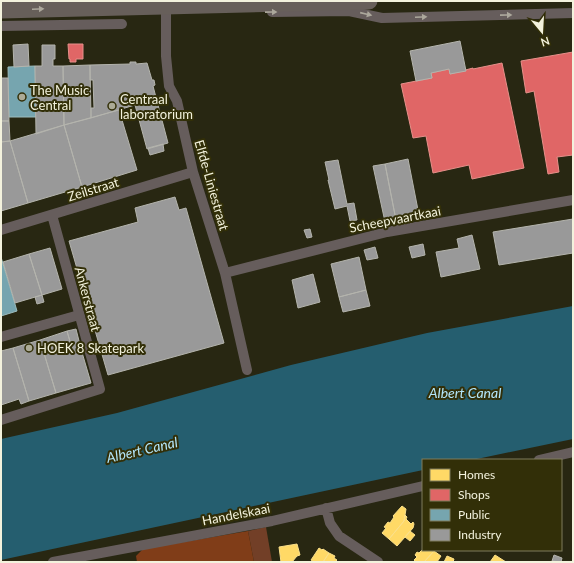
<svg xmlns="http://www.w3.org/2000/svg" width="574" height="563" font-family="Lato,sans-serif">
	<rect width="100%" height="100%" fill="#282712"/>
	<!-- green -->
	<path fill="#723f27" d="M 266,527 L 272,562 L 254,562 L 248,531 Z"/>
	<!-- forest -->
	<path fill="#803d18" d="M 248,531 L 254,562 L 137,562 L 136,556 L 143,549 Z"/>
	<!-- water -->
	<path fill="#255e6f" d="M 573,306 L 573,439 L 472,460 L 423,460 L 423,470 L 1,560 L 1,439 L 117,413 L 291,365 L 427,333 Z"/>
	<!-- homes -->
	<path fill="#ffd966" stroke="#fbe08a" d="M 402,506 L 406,509 L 404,521 L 389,539 L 382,533 L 386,528 L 384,527 L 388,522 L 390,523 L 394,517 L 393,516 Z
		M 405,515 L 407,517 L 406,519 L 411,524 L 413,522 L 414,524 L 413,528 L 397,546 L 389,539 L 404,521 Z
		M 410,531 L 415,535 L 410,541 L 405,537 Z
		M 297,544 L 300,555 L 297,556 L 292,562 L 281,562 L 279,547 Z
		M 319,548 L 322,550 L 323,549 L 329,553 L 323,562 L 314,562 L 311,560 Z
		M 423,549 L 435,550 L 424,562 L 416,562 L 414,560 L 417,557 L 415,555 L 417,552 L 419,553 Z
		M 434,551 L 441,556 L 437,562 L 424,562 Z
		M 329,553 L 335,556 L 334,558 L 337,560 L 335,562 L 323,562 Z
		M 495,555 L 506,562 L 490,562 Z
		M 447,556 L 454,559 L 453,562 L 444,562 Z"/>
	<!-- shops -->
	<path fill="#e06666" stroke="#e6908a" d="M 68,44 L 83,44 L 83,59 L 76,59 L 76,62 L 70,62 L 70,59 L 69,59 Z
		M 573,52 L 573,155 L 557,157 L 559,172 L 548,174 L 534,91 L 526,93 L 521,61 Z
		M 502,63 L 524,168 L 472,179 L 469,165 L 433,173 L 426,136 L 413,138 L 401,84 L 432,78 L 431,73 L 449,69 L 450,74 L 473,68 L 473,69 Z"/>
	<!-- public -->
	<path fill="#76a5af" stroke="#9cbcbd" d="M 35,66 L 36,117 L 9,117 L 8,67 Z
		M 1,257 L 17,311 L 1,316 Z"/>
	<!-- industry -->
	<path fill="#999" stroke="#b4b4ad" d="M 460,41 L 466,71 L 450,74 L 449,69 L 431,73 L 432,78 L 416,81 L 410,51 Z
		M 28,44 L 29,66 L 14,67 L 13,45 Z
		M 42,45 L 55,45 L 55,59 L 53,59 L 53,66 L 63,66 L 64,125 L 36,134 L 35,66 L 42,66 Z
		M 130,62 L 136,62 L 136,64 L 147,63 L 152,80 L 154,80 L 155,85 L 153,86 L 168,143 L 147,149 L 135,105 L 91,118 L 91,108 L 94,108 L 93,80 L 90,80 L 90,65 L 130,64 Z
		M 90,65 L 91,118 L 64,125 L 63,66 Z
		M 1,78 L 8,78 L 9,121 L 1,121 Z
		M 119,110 L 137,170 L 82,187 L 64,125 Z
		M 1,121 L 9,121 L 10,141 L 1,142 Z
		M 64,125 L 82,187 L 28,203 L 10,141 Z
		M 10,141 L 28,203 L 1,211 L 1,142 Z
		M 163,144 L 164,151 L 150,155 L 148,148 Z
		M 408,159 L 419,215 L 396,220 L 385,164 Z
		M 338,160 L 347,204 L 354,203 L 357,220 L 350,221 L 347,206 L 335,209 L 328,180 L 329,180 L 325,162 Z
		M 385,164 L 396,220 L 385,222 L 373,166 Z
		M 175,197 L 179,210 L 186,208 L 224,343 L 108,375 L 69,241 L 138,222 L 135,208 Z
		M 573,219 L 573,253 L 499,265 L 493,232 Z
		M 310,229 L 312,237 L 307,238 L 304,230 Z
		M 472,235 L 480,269 L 441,277 L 436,252 L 459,248 L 457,239 Z
		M 423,244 L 425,255 L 412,258 L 409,247 Z
		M 375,247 L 378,258 L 367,260 L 364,250 Z
		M 50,248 L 62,289 L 42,295 L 29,254 Z
		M 29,254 L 42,295 L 15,303 L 3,262 Z
		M 359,257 L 366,290 L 339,297 L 331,264 Z
		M 313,274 L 320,302 L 298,308 L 292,280 Z
		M 366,290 L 370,306 L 343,312 L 339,297 Z
		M 42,295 L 44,302 L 37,304 L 35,297 Z
		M 76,329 L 81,349 L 73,352 L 67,331 Z
		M 67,331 L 73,352 L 81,349 L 91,383 L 56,393 L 40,340 Z
		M 40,340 L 56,393 L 29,401 L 13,348 Z
		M 13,348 L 29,401 L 21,404 L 19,399 L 1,405 L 1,351 Z
		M 554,555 L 562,558 L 561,562 L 552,561 Z"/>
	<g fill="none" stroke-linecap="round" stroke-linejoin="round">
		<!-- minor -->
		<path stroke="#665d5c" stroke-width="10" d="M 166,6 L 166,56 L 169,86 L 177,101 L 193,172 L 225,273 L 247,370
			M 272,12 L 349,11 L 382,18 L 573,13
			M 1,26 L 122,24
			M 1,230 L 193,172
			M 225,273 L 387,232 L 573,200
			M 1,337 L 79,315
			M 1,420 L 100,389 L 52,215
			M 539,460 L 573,452
			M 326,508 L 330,523 L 339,536 L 378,562
			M 53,562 L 272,521 L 423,486"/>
		<!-- trunk -->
		<path stroke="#675f5a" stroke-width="17" d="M 1,10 L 369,1"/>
	</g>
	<!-- one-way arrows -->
	<defs><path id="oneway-solid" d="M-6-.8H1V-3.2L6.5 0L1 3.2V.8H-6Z"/></defs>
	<use fill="#ada89c" href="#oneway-solid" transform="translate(38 9) rotate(-2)"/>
	<g fill="#aca89c">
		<use href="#oneway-solid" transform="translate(271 12) rotate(-1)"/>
		<use href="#oneway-solid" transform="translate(366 14) rotate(13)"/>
		<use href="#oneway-solid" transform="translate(506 15) rotate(-1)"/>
		<use href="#oneway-solid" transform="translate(421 17) rotate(-2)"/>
	</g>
	<!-- markers -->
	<g fill="#acab96" stroke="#322f08" stroke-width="1.5">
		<circle cx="22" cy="97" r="4"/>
		<circle cx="112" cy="106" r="4"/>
		<circle cx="29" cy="348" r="4"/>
	</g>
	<g text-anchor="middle" stroke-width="4" stroke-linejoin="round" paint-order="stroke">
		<!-- poi labels -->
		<g font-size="13" fill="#f3f2dd" stroke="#322f08" text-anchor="start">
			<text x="30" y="95">The Music<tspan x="30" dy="15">Central</tspan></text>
			<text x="120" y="104">Centraal<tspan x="120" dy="15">laboratorium</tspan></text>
			<text x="37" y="353">HOEK 8 Skatepark</text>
		</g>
		<!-- street labels -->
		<g font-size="13" fill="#f3f2dd" stroke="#322f08">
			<text transform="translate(212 185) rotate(74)" y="5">Elfde-Liniestraat</text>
			<text transform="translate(93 189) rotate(-17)" y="5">Zeilstraat</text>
			<text transform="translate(395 219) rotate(-11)" y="5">Scheepvaartkaai</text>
			<text transform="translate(88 299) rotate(75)" y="5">Ankerstraat</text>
			<text transform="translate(236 514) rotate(-11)" y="5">Handelskaai</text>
		</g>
		<!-- water labels -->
		<g font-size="14" font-style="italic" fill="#b2e5f9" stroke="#322f08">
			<text x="465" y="398">Albert Canal</text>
			<text transform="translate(142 450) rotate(-13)" y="5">Albert Canal</text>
		</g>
	</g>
	<!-- border -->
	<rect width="574" height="563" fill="none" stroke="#f3f2dd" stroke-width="4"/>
	<!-- legend -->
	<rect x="422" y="459" width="140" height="92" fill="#322f08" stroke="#7f7d5d"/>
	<rect x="430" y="469" width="20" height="12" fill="#ffd966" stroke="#7f7d5d"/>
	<text x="458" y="479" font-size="12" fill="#f3f2dd">Homes</text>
	<rect x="430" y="489" width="20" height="12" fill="#e06666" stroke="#7f7d5d"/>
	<text x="458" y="499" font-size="12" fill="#f3f2dd">Shops</text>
	<rect x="430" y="509" width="20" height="12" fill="#76a5af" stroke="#7f7d5d"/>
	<text x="458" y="519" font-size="12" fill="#f3f2dd">Public</text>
	<rect x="430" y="529" width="20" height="12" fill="#999999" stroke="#7f7d5d"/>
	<text x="458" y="539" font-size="12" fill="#f3f2dd">Industry</text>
	<!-- north arrow -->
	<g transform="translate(542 32) rotate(162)" stroke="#322f08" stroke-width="3" paint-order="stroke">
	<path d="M0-3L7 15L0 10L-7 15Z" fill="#f3f2dd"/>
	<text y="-6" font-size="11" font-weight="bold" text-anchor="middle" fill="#f3f2dd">N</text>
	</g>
</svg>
